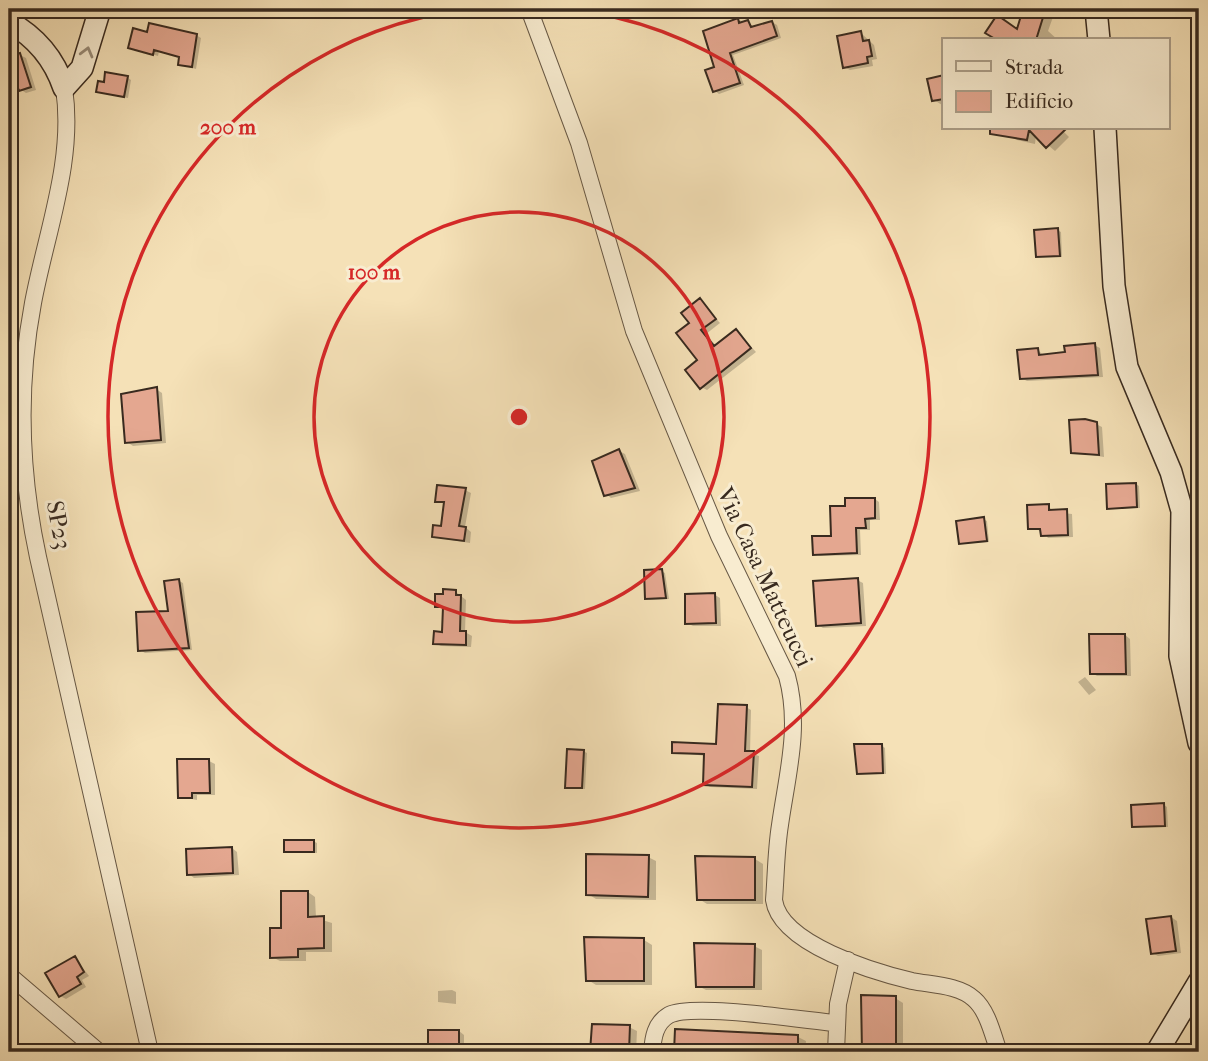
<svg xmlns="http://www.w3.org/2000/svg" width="1208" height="1061" font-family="'IM FELL French Canon',serif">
	<rect width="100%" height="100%" fill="#f5e1b7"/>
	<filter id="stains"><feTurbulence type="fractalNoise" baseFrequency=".00286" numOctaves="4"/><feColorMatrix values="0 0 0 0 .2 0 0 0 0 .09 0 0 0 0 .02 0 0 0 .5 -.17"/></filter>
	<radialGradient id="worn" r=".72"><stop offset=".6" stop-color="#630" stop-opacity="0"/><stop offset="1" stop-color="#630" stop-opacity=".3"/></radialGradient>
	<!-- shadow -->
	<path fill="#0003" d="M 1025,9 L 1053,17 L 1048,31 L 1058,40 L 1000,40 L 988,32 L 1018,31 Z
		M 738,20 L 748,22 L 754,28 L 772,22 L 777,25 L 781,38 L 733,55 L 744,85 L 719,94 L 715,91 L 717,68 Z
		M 861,33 L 874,45 L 877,59 L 872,60 L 873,66 L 850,70 L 844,67 Z
		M 148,34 L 196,35 L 201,38 L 196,69 L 180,64 L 181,57 L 159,51 L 158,56 L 130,47 Z
		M 20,55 L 26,58 L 36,90 L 26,93 L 20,89 L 18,83 L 9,86 L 9,58 Z
		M 944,77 L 944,104 L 942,105 L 934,100 Z
		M 128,78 L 131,80 L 128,98 L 101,93 Z
		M 1010,128 L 1060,128 L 1069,137 L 1055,151 L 1036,135 L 1035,144 L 1017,140 L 1009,136 Z
		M 1057,230 L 1061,232 L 1062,257 L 1038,256 Z
		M 700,301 L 720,323 L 706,334 L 717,347 L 736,331 L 756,352 L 707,390 L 701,387 L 700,360 L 692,324 Z
		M 1094,345 L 1100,348 L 1103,377 L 1027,381 L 1021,378 L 1038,350 L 1044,356 L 1066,354 Z
		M 156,389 L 162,393 L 166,443 L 133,446 L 127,442 Z
		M 1096,424 L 1102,427 L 1104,457 L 1073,452 Z
		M 619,451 L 625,454 L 640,491 L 611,498 L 606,494 Z
		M 1136,484 L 1139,486 L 1140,508 L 1109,508 Z
		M 465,490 L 471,493 L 465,527 L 471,532 L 470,543 L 433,537 L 443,527 L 445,504 L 437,501 Z
		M 875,499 L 879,502 L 880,520 L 870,520 L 870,530 L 860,530 L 861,555 L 820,556 L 815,554 L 832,538 L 847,507 Z
		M 1048,506 L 1054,512 L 1072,514 L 1073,537 L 1048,538 L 1042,531 L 1030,528 Z
		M 983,519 L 987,521 L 989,542 L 961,543 Z
		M 661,571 L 665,573 L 669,599 L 650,600 L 646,598 Z
		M 857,580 L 863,583 L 866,626 L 823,628 L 818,625 Z
		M 179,581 L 183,583 L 192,650 L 145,653 L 140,650 L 170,612 Z
		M 456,592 L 466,600 L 465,632 L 472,636 L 471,647 L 441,646 L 435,643 L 444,633 L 445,609 L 436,606 Z
		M 715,595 L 720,598 L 721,626 L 693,626 L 687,623 Z
		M 1125,635 L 1130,639 L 1131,676 L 1097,676 L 1092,673 Z
		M 1085,677 L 1096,690 L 1089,695 L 1078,682 Z
		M 746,707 L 751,710 L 750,753 L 759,756 L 757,789 L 710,787 L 705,784 L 706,756 L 674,752 L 718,746 Z
		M 882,746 L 885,748 L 886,774 L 859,773 Z
		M 583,751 L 587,753 L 585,789 L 570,789 L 567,787 Z
		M 209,761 L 215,764 L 215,795 L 197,795 L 197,800 L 180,797 Z
		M 1164,805 L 1167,807 L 1168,827 L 1134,826 Z
		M 313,841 L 317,843 L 317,853 L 286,851 Z
		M 232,848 L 237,852 L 239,875 L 194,878 L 189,874 Z
		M 648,857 L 656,861 L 656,900 L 596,899 L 588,894 Z
		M 755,859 L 763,864 L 763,904 L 707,904 L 699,899 Z
		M 308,892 L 315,897 L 316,918 L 332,923 L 332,952 L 306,952 L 306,961 L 280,961 L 272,957 L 283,930 Z
		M 1171,917 L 1177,921 L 1181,953 L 1158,956 L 1152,953 Z
		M 644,940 L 652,945 L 652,985 L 596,985 L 588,980 Z
		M 754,946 L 762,950 L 762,990 L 706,990 L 698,986 Z
		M 75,958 L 89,976 L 82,980 L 86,987 L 66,999 L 60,996 Z
		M 452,990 L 456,992 L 456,1004 L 438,1002 L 438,991 Z
		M 863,997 L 895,998 L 903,1003 L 903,1052 L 863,1052 Z
		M 593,1026 L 629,1027 L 637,1031 L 636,1052 L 592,1052 Z
		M 459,1031 L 464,1035 L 464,1052 L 430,1052 L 430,1032 Z
		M 677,1031 L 798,1037 L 806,1041 L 805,1052 L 676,1052 Z"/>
	<!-- building -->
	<path fill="#e4a790" stroke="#382a1f" stroke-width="2" d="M 1023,9 L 1045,11 L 1036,40 L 997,40 L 985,33 L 997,15 L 1017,29 Z
		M 738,18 L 739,23 L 748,20 L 751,27 L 772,21 L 777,36 L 730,53 L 740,83 L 713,92 L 705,70 L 714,67 L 703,31 Z
		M 149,23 L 197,34 L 192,67 L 178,65 L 179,57 L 154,50 L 153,55 L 128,48 L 133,28 L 147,32 Z
		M 861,31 L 863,41 L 869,40 L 872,56 L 867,57 L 868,63 L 843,68 L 837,36 Z
		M 20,53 L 31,87 L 19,91 L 15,79 L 9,81 L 9,56 Z
		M 105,72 L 128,76 L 124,97 L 96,92 L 98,81 L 104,82 Z
		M 944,75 L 944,99 L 932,101 L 927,79 Z
		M 990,128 L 1067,128 L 1046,148 L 1029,130 L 1027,140 L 990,134 Z
		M 1058,228 L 1060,256 L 1036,257 L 1034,230 Z
		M 700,298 L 716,319 L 701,330 L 714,346 L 736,329 L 751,348 L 700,389 L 685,370 L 697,360 L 676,333 L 689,323 L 681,313 Z
		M 1095,343 L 1098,375 L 1020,379 L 1017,350 L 1038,348 L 1039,355 L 1065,352 L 1064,346 Z
		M 157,387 L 161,440 L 125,443 L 121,394 Z
		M 1085,419 L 1097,422 L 1099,455 L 1071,453 L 1069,420 Z
		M 619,449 L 635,488 L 604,496 L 592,461 Z
		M 1136,483 L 1137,507 L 1107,509 L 1106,484 Z
		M 437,485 L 466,488 L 459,526 L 466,527 L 464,541 L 432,537 L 433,525 L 441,526 L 444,502 L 435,502 Z
		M 845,498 L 875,498 L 875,518 L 865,519 L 866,528 L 856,528 L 857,553 L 813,555 L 812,536 L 831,536 L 830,506 L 845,506 Z
		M 1049,504 L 1049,510 L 1067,509 L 1068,535 L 1041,536 L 1040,529 L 1028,529 L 1027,505 Z
		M 984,517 L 987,541 L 959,544 L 956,521 Z
		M 662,569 L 666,598 L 645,599 L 644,570 Z
		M 858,578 L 861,623 L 816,626 L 813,581 Z
		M 179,579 L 189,648 L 138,651 L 136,612 L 168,611 L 164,581 Z
		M 443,589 L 456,590 L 456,595 L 461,595 L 460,631 L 466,631 L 466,645 L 433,644 L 434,631 L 442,632 L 443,607 L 435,607 L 435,594 L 443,594 Z
		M 715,593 L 716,623 L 685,624 L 685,594 Z
		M 1089,634 L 1125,634 L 1126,674 L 1090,674 Z
		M 718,704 L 747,705 L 745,751 L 754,751 L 752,787 L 703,785 L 704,754 L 672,753 L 672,742 L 716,744 Z
		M 854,744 L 882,744 L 883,773 L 857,774 Z
		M 567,749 L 584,750 L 582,788 L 565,788 Z
		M 177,759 L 209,759 L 210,793 L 192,793 L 192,798 L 178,798 Z
		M 1164,803 L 1165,826 L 1132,827 L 1131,805 Z
		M 284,840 L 314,840 L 314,852 L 284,852 Z
		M 232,847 L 233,873 L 187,875 L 186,849 Z
		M 586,854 L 649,855 L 648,897 L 586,895 Z
		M 695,856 L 755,857 L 755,900 L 697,900 Z
		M 281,891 L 308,891 L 308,917 L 324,916 L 324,948 L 298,949 L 298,957 L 270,958 L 270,928 L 281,928 Z
		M 1171,916 L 1176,951 L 1151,954 L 1146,919 Z
		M 584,937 L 644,938 L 644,981 L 586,981 Z
		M 694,943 L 755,944 L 754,987 L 696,987 Z
		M 75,956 L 84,972 L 77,977 L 81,984 L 59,997 L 45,973 Z
		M 861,995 L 896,996 L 896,1052 L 862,1052 Z
		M 592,1024 L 630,1025 L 629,1052 L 590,1052 Z
		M 675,1029 L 798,1035 L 798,1052 L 674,1052 Z
		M 428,1030 L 459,1030 L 459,1052 L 428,1052 Z"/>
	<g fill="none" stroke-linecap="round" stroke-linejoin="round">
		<defs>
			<path id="street" d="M 529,9 L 579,143 L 634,331 L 719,536 L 787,676 C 801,727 787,775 780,825 C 776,850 776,875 774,900 C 780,944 874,972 912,981 C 932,985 959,985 974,999 C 988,1011 993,1036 999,1052
				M 64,88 C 75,160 46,233 33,303 C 17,388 20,473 38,557 L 150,1052
				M 9,975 L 99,1052
				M 652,1052 C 653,1038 655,1023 669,1015 C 693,1003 803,1020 835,1023
				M 836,1052 L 838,1004 L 848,960"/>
			<path id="secondary" d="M 1096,9 L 1099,40
				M 9,22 C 36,37 54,58 64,88 L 82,68 L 100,9
				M 1105,128 L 1114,286 L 1127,367 L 1171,472 L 1182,511 L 1180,656 L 1199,743
				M 1157,1052 L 1199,982"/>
		</defs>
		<!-- street casing -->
		<use href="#street" stroke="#675845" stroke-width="18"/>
		<!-- secondary casing -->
		<use href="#secondary" stroke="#382a1f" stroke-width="24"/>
		<!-- street -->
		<use href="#street" stroke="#f8ecd0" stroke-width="16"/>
		<!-- secondary -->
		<use href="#secondary" stroke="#f8ecd0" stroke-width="21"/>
	</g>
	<!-- one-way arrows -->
	<defs><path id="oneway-chevron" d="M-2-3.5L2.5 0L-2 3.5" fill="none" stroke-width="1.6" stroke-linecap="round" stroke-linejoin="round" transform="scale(1.75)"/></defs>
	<use stroke="#988b78" href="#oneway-chevron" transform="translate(87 52) rotate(-75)"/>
	<!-- distance rings -->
	<g fill="none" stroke="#d62828" stroke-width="3.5">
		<circle cx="519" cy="417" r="205"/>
		<path d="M569 9A411 411 0 1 1 469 9"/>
	</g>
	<g text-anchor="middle" stroke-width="6" stroke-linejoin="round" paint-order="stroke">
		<!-- street labels -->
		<g font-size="24" fill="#382a1f" stroke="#f8ecd0">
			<text transform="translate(59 525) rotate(79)" y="8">SP23</text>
			<text transform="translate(765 577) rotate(65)" y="8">Via Casa Matteucci</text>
		</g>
	</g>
	<circle cx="519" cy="417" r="10" fill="#d62828" stroke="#f8ecd0" stroke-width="3.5"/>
	<g font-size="21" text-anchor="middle" font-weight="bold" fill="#d62828" stroke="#f8ecd0" stroke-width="6" stroke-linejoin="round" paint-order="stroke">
		<text x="228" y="134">200 m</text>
		<text x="374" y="279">100 m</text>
	</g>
	<!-- margin -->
	<rect width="1208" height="1061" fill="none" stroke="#f5e1b7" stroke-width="35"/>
	<rect x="10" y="10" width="1187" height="1040" fill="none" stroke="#382a1f" stroke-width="3.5"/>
	<rect x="18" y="18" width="1173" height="1026" fill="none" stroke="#382a1f" stroke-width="2"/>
	<!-- legend -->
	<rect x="942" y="38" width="228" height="91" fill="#f8ecd0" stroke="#ab9e89" stroke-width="2"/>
	<rect x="956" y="61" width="35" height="10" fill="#f8ecd0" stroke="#ab9e89" stroke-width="2"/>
	<text x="1005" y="74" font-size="21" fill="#382a1f">Strada</text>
	<rect x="956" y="91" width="35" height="21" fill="#e4a790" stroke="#ab9e89" stroke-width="2"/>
	<text x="1005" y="108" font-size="21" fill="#382a1f">Edificio</text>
	<rect width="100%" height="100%" filter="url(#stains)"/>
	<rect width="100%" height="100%" fill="url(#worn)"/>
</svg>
